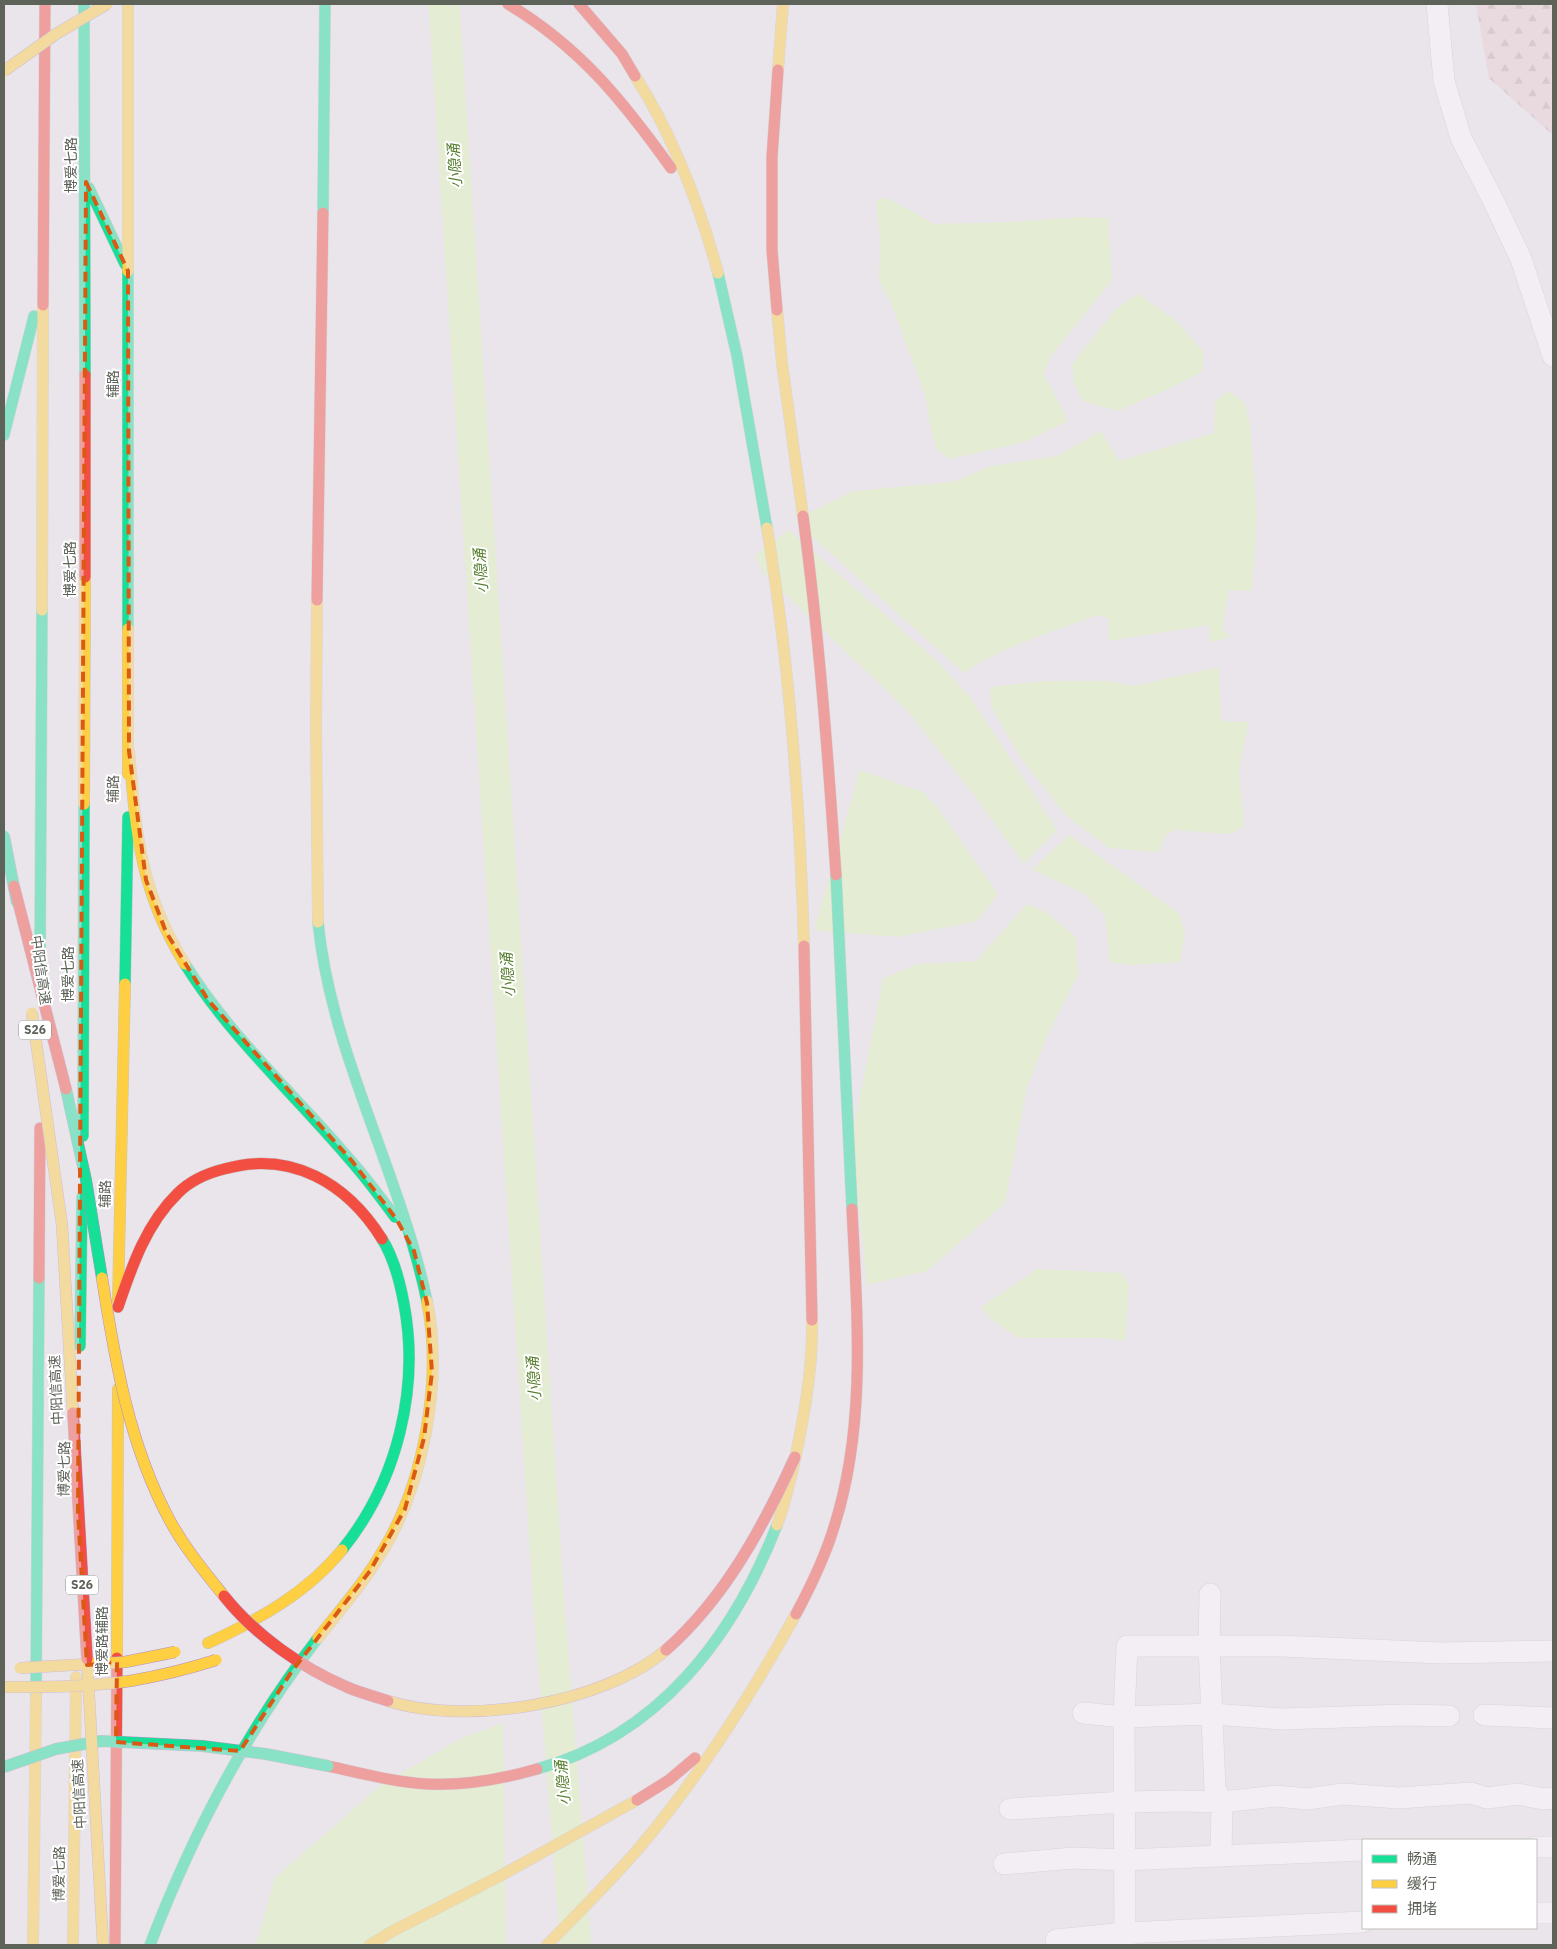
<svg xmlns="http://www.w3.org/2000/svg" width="1557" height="1949" font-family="'IBM Plex Sans','Noto Sans SC',sans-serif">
	<defs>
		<pattern id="forest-firs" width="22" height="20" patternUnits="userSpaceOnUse" patternTransform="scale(1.25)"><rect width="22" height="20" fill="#e8cfd2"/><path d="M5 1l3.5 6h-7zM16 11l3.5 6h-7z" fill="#bfacad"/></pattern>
	</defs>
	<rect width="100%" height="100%" fill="#eae4eb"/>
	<!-- forest -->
	<path fill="url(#forest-firs)" d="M 1476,4 L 1553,4 L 1553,135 L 1489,78 Z"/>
	<!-- water -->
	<path fill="#ddf7b6" d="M 887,198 L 935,224 L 1013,222 L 1080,217 L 1108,218 L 1112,280 L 1050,357 L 1044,375 L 1068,421 L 1024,442 L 950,459 L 936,448 L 930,424 L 925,395 L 891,303 L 879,280 L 880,238 L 876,200 Z
		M 1138,294 L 1175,320 L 1204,352 L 1202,372 L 1170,388 L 1118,411 L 1083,401 L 1074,383 L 1072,364 L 1116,309 Z
		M 1228,391 L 1245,403 L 1250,423 L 1257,517 L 1252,591 L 1229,590 L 1222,629 L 1231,636 L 1210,643 L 1209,625 L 1108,641 L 1109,618 L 1097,615 C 1053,632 1003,646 964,673 L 794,520 L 854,491 L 952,482 L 992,466 L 1057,456 L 1101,431 L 1119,461 L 1214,433 L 1215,401 Z
		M 789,530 L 937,661 L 970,697 L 1057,830 L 1024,864 L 974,795 L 907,710 L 763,573 L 755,555 Z
		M 1219,667 L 1221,721 L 1249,722 L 1239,770 L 1244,826 L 1232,834 L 1174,830 L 1165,836 L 1159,852 L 1109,848 L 1066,815 L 1020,757 L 991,706 L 990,687 L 1047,681 L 1109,681 L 1133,686 Z
		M 860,770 L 923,792 L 937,807 L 998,894 L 977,921 L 898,937 L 814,930 Z
		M 1069,835 L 1179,913 L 1185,933 L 1180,962 L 1130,965 L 1110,962 L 1105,916 L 1084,893 L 1032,870 Z
		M 1027,904 L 1047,913 L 1076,937 L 1078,976 L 1049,1031 L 1027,1087 L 1005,1203 L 927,1271 L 867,1285 L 852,1138 L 883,979 L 917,964 L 976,961 Z
		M 1037,1269 L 1122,1273 L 1129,1285 L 1125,1341 L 1105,1338 L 1019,1338 L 993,1321 L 981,1307 Z
		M 503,1723 L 506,1945 L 256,1945 L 275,1878 L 382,1784 L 462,1738 Z"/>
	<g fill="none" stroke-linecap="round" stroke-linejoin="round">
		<!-- river -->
		<path stroke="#ddf7b6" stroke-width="31" d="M 444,4 L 549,1606 L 576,1945"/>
		<defs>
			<path id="street" d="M 1437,4 L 1444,81 L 1461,138 L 1493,200 L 1521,259 L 1553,356
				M 1210,1594 L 1209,1646 L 1215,1789 L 1222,1802 L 1221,1856
				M 1083,1713 L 1124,1717 L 1212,1714 L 1282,1719 L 1405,1715 L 1449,1716
				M 1484,1715 L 1553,1718
				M 1010,1809 L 1124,1802 L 1179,1801 L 1222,1802 L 1276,1796 L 1307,1799 L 1343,1794 L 1399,1798 L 1471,1793 L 1487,1798 L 1518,1794 L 1543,1799 L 1553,1798
				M 1536,1847 L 1553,1847
				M 1004,1864 L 1074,1858 L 1124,1860 L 1363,1850
				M 1536,1913 L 1553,1913
				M 1056,1940 L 1125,1933 L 1363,1922
				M 1125,1945 L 1124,1717 L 1127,1646 L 1282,1646 L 1441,1653 L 1553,1651"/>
			<path id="fast" d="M 84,4 L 85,375
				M 89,188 L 125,264
				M 323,213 L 325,4
				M 128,271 L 128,629
				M 718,273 L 737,356 L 767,528
				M 4,435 L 34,316
				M 836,875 L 852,1209
				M 318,922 C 331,1054 400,1172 427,1301
				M 185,964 C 229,1035 291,1091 345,1154 C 363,1174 379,1195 395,1217
				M 40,967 L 42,610
				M 125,984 L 128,817
				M 83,1136 L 84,804
				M 80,1346 L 82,1197
				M 342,1550 C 397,1482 420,1389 404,1304 C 400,1282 394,1258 382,1239
				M 36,1695 L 39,1278
				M 537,1769 C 658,1736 733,1638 777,1525
				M 150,1945 C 192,1835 246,1731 318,1638"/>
			<path id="slow" d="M 128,4 L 128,271
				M 778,70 L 783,4
				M 635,76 C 674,137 699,203 718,273
				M 777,310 L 782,363 L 803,516
				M 767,528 C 790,667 800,806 804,946
				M 317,600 L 316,725 L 318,922
				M 42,610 L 43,305
				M 128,629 L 128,774
				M 129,751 C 136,833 140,892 185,964
				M 84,804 L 85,577
				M 118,1301 L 125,984
				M 777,1525 C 784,1508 787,1491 792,1473 C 803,1423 813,1371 812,1320
				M 318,1638 C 340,1610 364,1583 382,1552 C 424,1484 443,1380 427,1301
				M 208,1643 C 258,1620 307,1593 342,1550
				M 117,1658 L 118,1389
				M 33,1945 L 36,1695
				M 73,1945 L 76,1677
				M 370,1945 L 391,1932 L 500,1876 L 637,1800
				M 547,1945 C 578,1913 610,1882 639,1848 C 700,1776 750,1697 796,1614"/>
			<path id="jam" d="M 508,4 C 580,47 623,101 671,168
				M 579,4 L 622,54 L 635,76
				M 43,305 L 45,4
				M 777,310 L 772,250 L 772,157 L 778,70
				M 803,516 C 819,636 828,755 836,875
				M 85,577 L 85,375
				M 317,600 L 323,213
				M 804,946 L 812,1320
				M 39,1278 L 40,1128
				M 118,1307 C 132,1266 146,1224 178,1193 C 190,1181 208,1173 224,1169 C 291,1150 347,1183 382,1239
				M 796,1614 C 811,1586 825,1557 834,1527 C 867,1425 857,1314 852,1209
				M 328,1766 C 361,1773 393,1782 427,1784 C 463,1786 502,1779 537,1769
				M 637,1800 L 669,1780 L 695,1758
				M 115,1945 L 117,1658"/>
		</defs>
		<!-- street casing -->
		<use href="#street" stroke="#c6c5c5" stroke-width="22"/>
		<!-- fast casing -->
		<use href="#fast" stroke="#c5c5c5" stroke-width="12"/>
		<!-- slow casing -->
		<use href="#slow" stroke="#c5c5c5" stroke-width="12"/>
		<!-- jam casing -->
		<use href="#jam" stroke="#c5c5c5" stroke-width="12"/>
		<!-- street -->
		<use href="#street" stroke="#fcfbfc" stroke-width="21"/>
		<!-- fast -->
		<use href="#fast" stroke="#16e098" stroke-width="11"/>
		<!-- slow -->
		<use href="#slow" stroke="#ffcf43" stroke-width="11"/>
		<!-- jam -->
		<use href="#jam" stroke="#f24e42" stroke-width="11"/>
		<defs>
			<path id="fast-bridge" d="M 4,836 L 17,903
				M 66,1089 L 86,1180 L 102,1278
				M 4,1767 L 56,1749 L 101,1741 L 202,1746 L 266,1754 L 328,1766"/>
			<path id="slow-bridge" d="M 4,71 L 56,34 L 107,4
				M 32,1013 L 62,1225 L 73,1413
				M 102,1278 C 115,1361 129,1444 169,1519 C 184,1547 204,1571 224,1596
				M 87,1659 L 103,1945
				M 20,1668 L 125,1662 L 175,1652
				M 4,1687 C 46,1687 89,1687 130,1681 C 159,1676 188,1669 216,1660
				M 388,1701 C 467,1726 603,1704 666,1650"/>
			<path id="jam-bridge" d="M 14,886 L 66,1089
				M 73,1413 L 87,1659
				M 224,1596 C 255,1635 302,1668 347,1687 C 360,1693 375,1696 388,1701
				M 666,1650 C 725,1598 763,1527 795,1457"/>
		</defs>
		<!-- fast-bridge casing -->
		<use href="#fast-bridge" stroke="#b292c2" stroke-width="12" stroke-linecap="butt"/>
		<!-- slow-bridge casing -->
		<use href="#slow-bridge" stroke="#b292c2" stroke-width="12" stroke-linecap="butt"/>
		<!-- jam-bridge casing -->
		<use href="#jam-bridge" stroke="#b292c2" stroke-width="12" stroke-linecap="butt"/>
		<!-- fast-bridge -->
		<use href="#fast-bridge" stroke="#16e098" stroke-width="11"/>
		<!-- slow-bridge -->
		<use href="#slow-bridge" stroke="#ffcf43" stroke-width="11"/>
		<!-- jam-bridge -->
		<use href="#jam-bridge" stroke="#f24e42" stroke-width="11"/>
	</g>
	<!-- marked area -->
	<path d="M0 0H1557V1949H0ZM 86,182 L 128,271 L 129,751 L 146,880 L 166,932 L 208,1000 L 352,1161 L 397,1220 L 414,1251 L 427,1303 L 432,1372 L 424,1438 L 405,1509 L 370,1571 L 292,1671 L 240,1751 L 116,1742 L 117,1662 L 87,1665 L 78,1512 Z" fill="#eae4eb" fill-opacity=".55" fill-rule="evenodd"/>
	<path fill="none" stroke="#da5a14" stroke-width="4" stroke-dasharray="10 6" stroke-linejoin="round" d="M 86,182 L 128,271 L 129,751 L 146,880 L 166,932 L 208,1000 L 352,1161 L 397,1220 L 414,1251 L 427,1303 L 432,1372 L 424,1438 L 405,1509 L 370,1571 L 292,1671 L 240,1751 L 116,1742 L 117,1662 L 87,1665 L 78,1512 Z"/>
	<g text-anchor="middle" stroke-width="4" stroke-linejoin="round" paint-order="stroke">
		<!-- shield labels -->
		<g fill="#fff" stroke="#8e928c" stroke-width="1">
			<rect x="19" y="1020.5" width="32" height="19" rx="4"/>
			<rect x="66" y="1575.5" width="32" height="19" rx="4"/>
		</g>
		<g font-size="12" font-weight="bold" fill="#5e635a">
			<text x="35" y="1034">S26</text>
			<text x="82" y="1589">S26</text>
		</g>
		<!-- street labels -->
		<g font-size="14" fill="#5e635a" stroke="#fff">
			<text transform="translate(71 165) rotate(-90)" y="5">博爱七路</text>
			<text transform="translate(113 384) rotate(-90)" y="5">辅路</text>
			<text transform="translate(70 569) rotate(-90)" y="5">博爱七路</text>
			<text transform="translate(113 789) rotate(-89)" y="5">辅路</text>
			<text transform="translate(41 970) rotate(82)" y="5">中阳信高速</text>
			<text transform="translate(68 974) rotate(-90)" y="5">博爱七路</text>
			<text transform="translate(105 1194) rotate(-89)" y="5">辅路</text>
			<text transform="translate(56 1390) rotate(-93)" y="5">中阳信高速</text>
			<text transform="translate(64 1469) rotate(-89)" y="5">博爱七路</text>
			<text transform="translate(102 1641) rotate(-90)" y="5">博爱路辅路</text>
			<text transform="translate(79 1794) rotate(-93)" y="5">中阳信高速</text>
			<text transform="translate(59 1874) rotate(-89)" y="5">博爱七路</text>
		</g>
		<!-- water labels -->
		<g font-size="15" font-style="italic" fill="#567e2d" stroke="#fff">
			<text transform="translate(455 166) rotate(-94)" y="5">小隐涌</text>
			<text transform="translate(481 571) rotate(-94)" y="5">小隐涌</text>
			<text transform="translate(508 975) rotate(-94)" y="5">小隐涌</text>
			<text transform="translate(534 1379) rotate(-94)" y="5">小隐涌</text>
			<text transform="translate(563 1783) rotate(-95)" y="5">小隐涌</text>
		</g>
	</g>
	<!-- border -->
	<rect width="1557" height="1949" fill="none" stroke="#5e635a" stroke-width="10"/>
	<!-- legend -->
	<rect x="1362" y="1839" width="175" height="90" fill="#ffffff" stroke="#bfc1bd"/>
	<rect x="1372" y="1855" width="25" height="8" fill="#16e098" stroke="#bfc1bd"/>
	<text x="1407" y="1864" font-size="15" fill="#5e635a">畅通</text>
	<rect x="1372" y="1880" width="25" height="8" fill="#ffcf43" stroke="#bfc1bd"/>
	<text x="1407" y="1889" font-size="15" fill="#5e635a">缓行</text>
	<rect x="1372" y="1905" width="25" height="8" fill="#f24e42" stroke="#bfc1bd"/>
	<text x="1407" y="1914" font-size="15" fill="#5e635a">拥堵</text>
</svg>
